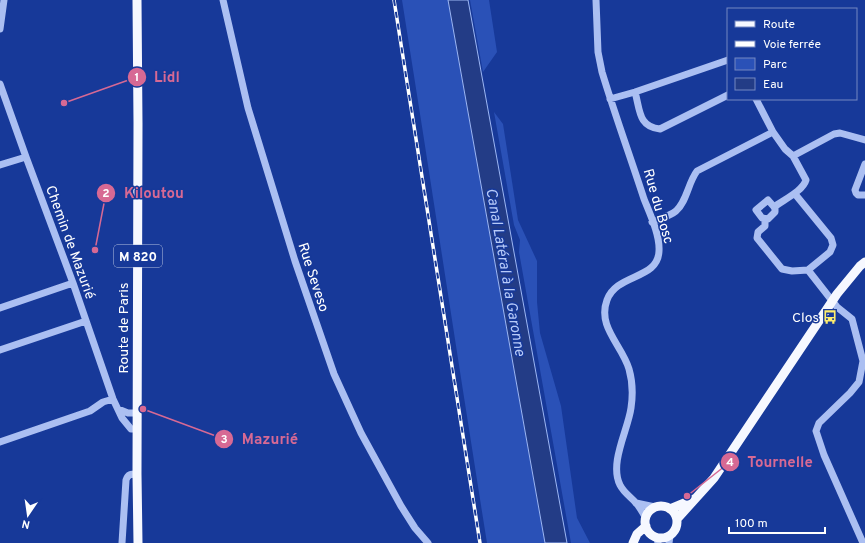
<svg xmlns="http://www.w3.org/2000/svg" width="865" height="543" font-family="Overpass,sans-serif">
	<rect width="100%" height="100%" fill="#173999"/>
	<!-- green -->
	<path fill="#2a51b7" d="M 402,0 L 448,0 L 545,543 L 487,543 C 458,362 431,181 402,0 Z
		M 470,0 L 489,0 L 497,52 L 483,72 Z
		M 494,112 L 503,124 L 518,220 L 537,261 L 537,302 L 540,333 L 561,406 L 577,518 L 590,543 L 571,543 L 519,252 L 520,240 L 514,225 Z"/>
	<!-- water -->
	<path fill="#233c86" stroke="#9db7f4" d="M 448,0 L 468,0 L 567,543 L 545,543 Z"/>
	<g fill="none" stroke-linecap="round" stroke-linejoin="round">
		<!-- minor -->
		<path stroke="#abbff2" stroke-width="7" d="M 223,0 L 248,108 L 295,261 L 334,374 L 361,433 L 401,506 L 415,528 L 428,543
			M 596,0 L 598,52 L 602,72 C 615,115 630,156 644,199 C 650,214 660,235 659,251 C 658,280 617,273 607,300 C 597,327 622,345 629,369 C 633,383 633,395 631,408 C 628,430 609,463 620,485 C 624,493 631,497 636,503 C 640,507 643,514 646,518
			M 0,29 L 4,0
			M 0,84 L 26,157 L 73,283 L 113,399 L 122,418 L 131,429 L 137,429
			M 635,92 C 640,109 638,127 660,129 L 728,95
			M 610,99 L 635,92 L 728,60
			M 756,99 L 773,132 L 785,149 L 793,156 L 806,180 C 803,191 783,200 774,207
			M 793,156 L 834,134 L 840,133 L 865,140
			M 865,164 L 855,190 L 856,193 L 858,195 L 865,195
			M 0,165 L 26,157
			M 795,194 L 831,238 L 833,245 L 830,252 L 808,270 L 837,307 L 852,319 L 863,361 L 859,382 L 850,393 L 819,423 L 816,431 L 824,455 L 863,543
			M 768,200 L 775,208 L 775,212 L 768,219 L 762,218 L 756,210 Z
			M 765,219 L 765,226 L 758,232 L 757,238 L 782,269 L 792,271 L 808,270
			M 652,222 C 659,219 670,216 676,211 C 687,201 688,183 697,171 L 773,132
			M 0,308 L 73,283
			M 0,350 L 86,321
			M 118,409 L 128,413 L 137,413
			M 0,442 L 90,411 L 103,402 L 113,399
			M 636,503 L 655,507
			M 657,538 L 658,543
			M 122,543 L 126,480 C 128,474 131,474 137,474
			M 669,543 L 670,536"/>
		<!-- major -->
		<path stroke="#f6f8ff" stroke-width="9" d="M 137,0 L 138,123 L 137,474 L 138,543
			M645 522a16 16 0 1 1 32 0a16 16 0 1 1-32 0Z
			M 670,509 L 694,499
			M 677,519 L 714,478 L 837,294 L 860,266 L 865,262
			M 633,543 L 637,534 L 646,526"/>
		<defs>
			<path id="rail" d="M 394,0 L 480,543"/>
		</defs>
		<!-- rail casing -->
		<use href="#rail" stroke="#fff" stroke-width="3.5"/>
		<!-- rail -->
		<use href="#rail" stroke="#173999" stroke-width="2" stroke-dasharray="6" stroke-linecap="butt"/>
	</g>
	<!-- icons -->
	<defs>
		<symbol id="bus-bare" viewBox="-9 -9 18 18"><path d="M-5-6H5V4H4V6H2V4H-2V6H-4V4H-5ZM-3.5-4V0h7V-4ZM-3.5 1.2v1.5H-2V1.2ZM2 1.2v1.5H3.5V1.2Z" fill="#ffee6c" stroke="#173999" stroke-width="2.5" paint-order="stroke"/></symbol>
	</defs>
	<g fill-rule="evenodd">
		<use href="#bus-bare" x="820" y="307" width="20" height="20"/>
	</g>
	<g text-anchor="middle" stroke-width="3" stroke-linejoin="round" paint-order="stroke">
		<!-- shield labels -->
		<rect fill="#173999" stroke="#b9c4e0" stroke-width="1" x="114" y="245" width="48" height="22" rx="3"/>
		<g font-size="13" font-weight="bold" fill="#fff">
			<text x="138" y="261">M 820</text>
		</g>
		<!-- street labels -->
		<g font-size="14" fill="#fff" stroke="#173999">
			<text transform="translate(659 206) rotate(74)" y="5">Rue du Bosc</text>
			<text transform="translate(71 242) rotate(70)" y="5">Chemin de Mazurié</text>
			<text transform="translate(314 277) rotate(72)" y="5">Rue Seveso</text>
			<text transform="translate(123 328) rotate(-90)" y="5">Route de Paris</text>
		</g>
		<!-- poi labels -->
		<g font-size="14" fill="#fff" stroke="#173999" text-anchor="end">
			<text x="819" y="322">Clos</text>
		</g>
		<!-- water labels -->
		<g font-size="15" font-style="italic" fill="#b7caf8" stroke="#173999">
			<text transform="translate(506 272) rotate(80)" y="5">Canal Latéral à la Garonne</text>
		</g>
	</g>
	<!-- callouts -->
	<path fill="none" stroke="#d76994" stroke-width="1.5" d="M64 103L137 77M95 250L106 193M143 409L224 439M687 496L730 462"/>
	<g fill="#d76994" stroke="#173999" stroke-width="1.5">
		<circle cx="64" cy="103" r="4"/>
		<circle cx="95" cy="250" r="4"/>
		<circle cx="143" cy="409" r="4"/>
		<circle cx="687" cy="496" r="4"/>
		<circle cx="137" cy="77" r="10"/>
		<circle cx="106" cy="193" r="10"/>
		<circle cx="224" cy="439" r="10"/>
		<circle cx="730" cy="462" r="10"/>
	</g>
	<g font-size="12" text-anchor="middle" font-weight="bold" fill="#fff">
		<text x="137" y="81">1</text>
		<text x="106" y="197">2</text>
		<text x="224" y="443">3</text>
		<text x="730" y="466">4</text>
	</g>
	<g font-size="15" text-anchor="middle" font-weight="bold" fill="#d76994" stroke="#173999" stroke-width="3" stroke-linejoin="round" paint-order="stroke">
		<text x="167" y="82">Lidl</text>
		<text x="154" y="198">Kiloutou</text>
		<text x="270" y="444">Mazurié</text>
		<text x="780" y="467">Tournelle</text>
	</g>
	<!-- legend -->
	<rect x="727" y="8" width="130" height="92" fill="#173999" stroke="#7488c2"/>
	<rect x="735" y="21" width="20" height="6" fill="#f6f8ff" stroke="#7488c2"/>
	<text x="763" y="28" font-size="12" fill="#ffffff">Route</text>
	<rect x="735" y="41" width="20" height="6" fill="#ffffff" stroke="#7488c2"/>
	<text x="763" y="48" font-size="12" fill="#ffffff">Voie ferrée</text>
	<rect x="735" y="58" width="20" height="12" fill="#2a51b7" stroke="#7488c2"/>
	<text x="763" y="68" font-size="12" fill="#ffffff">Parc</text>
	<rect x="735" y="78" width="20" height="12" fill="#233c86" stroke="#7488c2"/>
	<text x="763" y="88" font-size="12" fill="#ffffff">Eau</text>
	<!-- north arrow -->
	<g transform="translate(28 515) rotate(193)" stroke="#173999" stroke-width="3" paint-order="stroke">
	<path d="M0-3L7 15L0 10L-7 15Z" fill="#ffffff"/>
	<text y="-6" font-size="11" font-weight="bold" text-anchor="middle" fill="#ffffff">N</text>
	</g>
	<!-- scale -->
	<path d="M729 527v6h96v-6" fill="none" stroke="#ffffff" stroke-width="2"/>
	<text x="735" y="527" font-size="12" fill="#ffffff" stroke="#173999" stroke-width="3" paint-order="stroke">100 m</text>
</svg>
